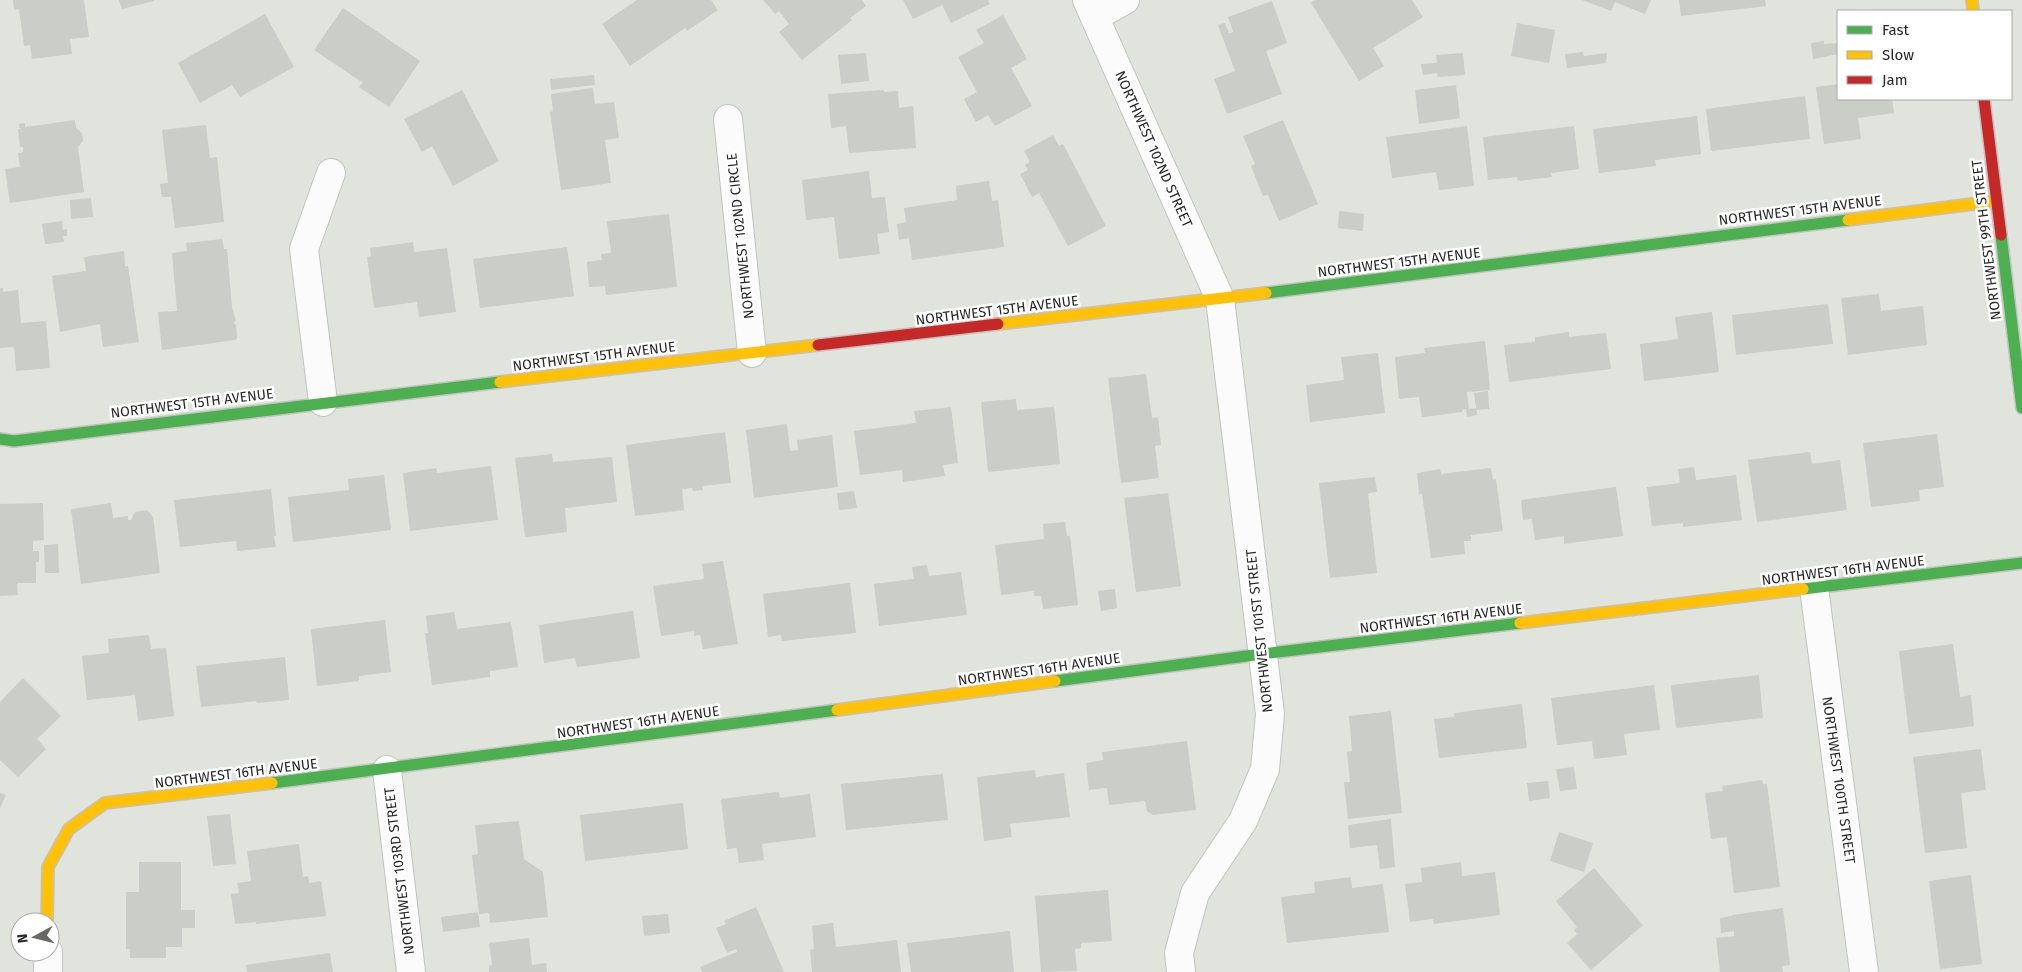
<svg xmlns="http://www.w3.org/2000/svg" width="2022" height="972" font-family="'Fira Sans',sans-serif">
	<rect width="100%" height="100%" fill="#e0e4dc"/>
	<!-- building -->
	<path fill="#cacdc8" d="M 13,0 L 84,0 L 89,37 L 70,39 L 72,54 L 32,59 L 30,45 L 24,46 L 19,9 L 14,10 Z
		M 119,0 L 154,0 L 154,1 L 122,9 Z
		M 637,0 L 711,0 L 718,10 L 687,31 L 685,28 L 630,66 L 602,24 Z
		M 763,0 L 862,0 L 866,6 L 850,18 L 852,20 L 802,60 L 779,32 L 789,24 L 779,11 L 775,14 Z
		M 903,0 L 988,0 L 990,4 L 951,23 L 942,5 L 913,19 Z
		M 1315,0 L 1412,0 L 1423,17 L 1373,48 L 1384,66 L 1359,81 L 1311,3 Z
		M 1582,0 L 1651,0 L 1645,14 L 1615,2 L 1611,11 Z
		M 1679,0 L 1765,0 L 1766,6 L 1681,16 Z
		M 1272,1 L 1287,43 L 1266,51 L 1282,94 L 1227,114 L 1214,79 L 1235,71 L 1218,25 L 1225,23 L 1229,33 L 1233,32 L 1228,17 Z
		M 343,8 L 420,61 L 389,107 L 359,87 L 363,83 L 314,50 Z
		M 265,14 L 294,67 L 240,97 L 232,85 L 200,103 L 178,63 Z
		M 1003,15 L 1027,59 L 1011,68 L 1032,106 L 995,126 L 988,115 L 976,122 L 964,99 L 977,92 L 958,57 L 984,43 L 976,30 Z
		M 1517,23 L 1555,30 L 1549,63 L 1511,56 Z
		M 1824,41 L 1824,44 L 1838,43 L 1838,54 L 1813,59 L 1811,43 Z
		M 1583,52 L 1584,56 L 1607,53 L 1606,63 L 1567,68 L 1565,54 Z
		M 866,53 L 869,81 L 841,84 L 838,55 Z
		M 1463,53 L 1465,75 L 1438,77 L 1437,73 L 1423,75 L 1421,64 L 1437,63 L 1436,55 Z
		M 594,75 L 595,85 L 551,90 L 550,79 Z
		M 1838,84 L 1838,99 L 1892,99 L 1894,113 L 1858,118 L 1861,139 L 1824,144 L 1816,87 Z
		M 1456,85 L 1460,118 L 1419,124 L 1415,90 Z
		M 593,88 L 595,104 L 614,102 L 619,138 L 605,140 L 611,183 L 561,190 L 550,112 L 553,111 L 551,94 Z
		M 462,90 L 499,161 L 453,186 L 432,146 L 422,152 L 404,119 Z
		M 884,90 L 884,92 L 898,91 L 899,108 L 913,106 L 916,148 L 849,153 L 846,126 L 831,128 L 828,94 Z
		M 1805,96 L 1810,139 L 1711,151 L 1706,109 Z
		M 1697,116 L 1701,154 L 1655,160 L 1656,166 L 1599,173 L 1593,129 Z
		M 75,120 L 76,128 L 82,133 L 83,141 L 78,147 L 84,192 L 10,203 L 5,169 L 20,167 L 18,153 L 23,152 L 23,147 L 20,147 L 18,129 L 20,129 L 19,124 L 25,123 L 25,127 Z
		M 1283,120 L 1318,204 L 1279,221 L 1268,195 L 1263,196 L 1251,166 L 1255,164 L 1243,136 Z
		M 206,125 L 210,158 L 217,157 L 224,222 L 175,228 L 171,197 L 162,197 L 160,184 L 168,183 L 162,130 Z
		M 1467,126 L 1474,186 L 1439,190 L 1436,172 L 1392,178 L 1386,137 Z
		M 1574,126 L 1579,169 L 1551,173 L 1552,177 L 1518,181 L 1517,177 L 1488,180 L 1483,137 Z
		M 1053,135 L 1059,146 L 1063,144 L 1106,226 L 1068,246 L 1039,193 L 1032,197 L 1020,174 L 1028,170 L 1025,165 L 1030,162 L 1024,151 Z
		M 869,171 L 872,198 L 885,197 L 889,232 L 877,234 L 880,254 L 839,259 L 834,217 L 806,220 L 802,180 Z
		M 989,181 L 992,201 L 998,200 L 1004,247 L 912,260 L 909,238 L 899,240 L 897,224 L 906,222 L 904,208 L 957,200 L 956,186 Z
		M 91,198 L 93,217 L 71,219 L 70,200 Z
		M 1339,211 L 1364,214 L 1363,231 L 1338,228 Z
		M 669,214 L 677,287 L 606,295 L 605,286 L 589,287 L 587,262 L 602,260 L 601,254 L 611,253 L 607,221 Z
		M 62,221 L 63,230 L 67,229 L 67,236 L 63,236 L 64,242 L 45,244 L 42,224 Z
		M 222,239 L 224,249 L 227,249 L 232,307 L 236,321 L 234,323 L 236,325 L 237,338 L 235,340 L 162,350 L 158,312 L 177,311 L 172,253 L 187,251 L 186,243 Z
		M 413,242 L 414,252 L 447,248 L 456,312 L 419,317 L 417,302 L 374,308 L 367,257 L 371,256 L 370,248 Z
		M 567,247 L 574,296 L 480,308 L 473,259 Z
		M 124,251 L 125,266 L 128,266 L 139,342 L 103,347 L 100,324 L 60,332 L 52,276 L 86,271 L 84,257 Z
		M 0,288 L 3,288 L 3,292 L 18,290 L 21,323 L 46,321 L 50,368 L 16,371 L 14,347 L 0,348 Z
		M 1879,294 L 1881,311 L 1923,306 L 1927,345 L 1848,355 L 1841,298 Z
		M 1828,304 L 1833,344 L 1736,355 L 1732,315 Z
		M 1712,312 L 1719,372 L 1644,381 L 1640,344 L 1678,339 L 1675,317 Z
		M 1569,332 L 1569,337 L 1606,333 L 1611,369 L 1509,382 L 1504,345 L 1535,342 L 1535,337 Z
		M 1485,341 L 1490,390 L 1467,392 L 1469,409 L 1476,408 L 1474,393 L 1488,391 L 1489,409 L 1477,410 L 1477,415 L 1467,417 L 1466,409 L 1462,410 L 1462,412 L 1422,417 L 1419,397 L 1399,399 L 1395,357 L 1425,353 L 1424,348 Z
		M 1378,353 L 1385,413 L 1310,422 L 1306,385 L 1344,380 L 1341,357 Z
		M 1146,374 L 1152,418 L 1158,417 L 1161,445 L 1155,446 L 1159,478 L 1121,483 L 1108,378 Z
		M 1016,399 L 1017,410 L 1054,407 L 1060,464 L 988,472 L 981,402 Z
		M 951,407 L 958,463 L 943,465 L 945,476 L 903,482 L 902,470 L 860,475 L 854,431 L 916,423 L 914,411 Z
		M 787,424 L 790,451 L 798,450 L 797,440 L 832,435 L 838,487 L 754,498 L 746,430 Z
		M 725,432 L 731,483 L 702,486 L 703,490 L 693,491 L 692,488 L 682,489 L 684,510 L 635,516 L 626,445 Z
		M 1937,434 L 1944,487 L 1919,490 L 1920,501 L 1871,507 L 1863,443 Z
		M 1810,452 L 1812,464 L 1840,460 L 1847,510 L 1757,522 L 1748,460 Z
		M 552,454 L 553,462 L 612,457 L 617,502 L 565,508 L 567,532 L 525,537 L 515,458 Z
		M 491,466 L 498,520 L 410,531 L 403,473 L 436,468 L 437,473 Z
		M 1694,467 L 1696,480 L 1736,475 L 1742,520 L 1683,527 L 1683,523 L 1652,526 L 1647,487 L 1680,483 L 1678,469 Z
		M 1491,468 L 1493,480 L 1496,479 L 1503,531 L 1471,535 L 1471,541 L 1464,541 L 1465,554 L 1431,558 L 1422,494 L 1419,494 L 1417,473 L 1440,469 L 1441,474 Z
		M 384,475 L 391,530 L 293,542 L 288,497 L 349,490 L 348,479 Z
		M 1375,477 L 1377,492 L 1368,493 L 1377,573 L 1330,578 L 1319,483 Z
		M 1616,487 L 1623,536 L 1564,544 L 1564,536 L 1535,540 L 1532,519 L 1523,520 L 1521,500 Z
		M 271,489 L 276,536 L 274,536 L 276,547 L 237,551 L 236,541 L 180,547 L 174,500 Z
		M 854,491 L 857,508 L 839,510 L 837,493 Z
		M 1168,493 L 1181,586 L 1136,592 L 1124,498 Z
		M 43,503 L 44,540 L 33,541 L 33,551 L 39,551 L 39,562 L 36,562 L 36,583 L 17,583 L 18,595 L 0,596 L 0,504 Z
		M 111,503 L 113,518 L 128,516 L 128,520 L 131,520 L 135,512 L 147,510 L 153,517 L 160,573 L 81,584 L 71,509 Z
		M 1065,522 L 1067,536 L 1070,536 L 1078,605 L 1043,609 L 1041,596 L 1034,596 L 1034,591 L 1001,595 L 995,545 L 1044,539 L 1043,524 Z
		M 58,544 L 59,573 L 45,573 L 44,545 Z
		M 723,561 L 738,644 L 703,649 L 700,635 L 694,636 L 694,631 L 661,636 L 653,586 L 704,579 L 702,564 Z
		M 927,565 L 929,576 L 961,572 L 967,615 L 879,626 L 874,584 L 914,579 L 912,567 Z
		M 850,583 L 856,633 L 782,641 L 781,635 L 768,637 L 763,594 Z
		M 1115,589 L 1117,608 L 1101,611 L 1098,591 Z
		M 633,611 L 640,658 L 577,667 L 575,658 L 544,663 L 539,625 Z
		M 454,612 L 457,629 L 511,622 L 518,667 L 490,671 L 490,677 L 432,685 L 425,633 L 428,633 L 426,616 Z
		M 385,620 L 391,672 L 359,676 L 359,681 L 317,686 L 311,629 Z
		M 149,635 L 151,649 L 166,648 L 174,716 L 138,721 L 135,695 L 87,700 L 82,656 L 109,653 L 108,639 Z
		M 1953,644 L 1960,697 L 1971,695 L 1974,726 L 1909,734 L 1899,651 Z
		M 285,657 L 289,700 L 257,703 L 256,701 L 201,707 L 196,666 Z
		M 1759,675 L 1763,718 L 1676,728 L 1671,685 Z
		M 23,678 L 61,716 L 37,739 L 46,749 L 18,777 L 0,760 L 0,702 Z
		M 1654,685 L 1660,730 L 1624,734 L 1627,755 L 1594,759 L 1592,741 L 1557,745 L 1551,698 Z
		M 1522,704 L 1527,748 L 1439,758 L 1434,719 L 1454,717 L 1454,713 Z
		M 1391,711 L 1402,813 L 1348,819 L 1344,782 L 1350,782 L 1347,752 L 1352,751 L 1349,716 Z
		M 1187,741 L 1196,810 L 1153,815 L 1147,811 L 1145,801 L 1109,805 L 1107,788 L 1089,790 L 1086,763 L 1103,760 L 1102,752 Z
		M 1981,749 L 1986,790 L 1961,793 L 1967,848 L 1925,853 L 1913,757 Z
		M 1574,767 L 1577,789 L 1560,791 L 1556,769 Z
		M 1035,770 L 1036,777 L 1064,773 L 1070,817 L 1010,824 L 1012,837 L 984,841 L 977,777 Z
		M 943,774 L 948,820 L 846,830 L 841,784 Z
		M 1762,780 L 1763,784 L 1767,784 L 1780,887 L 1734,893 L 1727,837 L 1711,839 L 1705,793 L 1723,791 L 1722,786 Z
		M 1548,781 L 1550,798 L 1529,801 L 1527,783 Z
		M 779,792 L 780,798 L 810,794 L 816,837 L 762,844 L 764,860 L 739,863 L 737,848 L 727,849 L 721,799 Z
		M 0,793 L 6,795 L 0,808 Z
		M 683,803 L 688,849 L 585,861 L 580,815 Z
		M 230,814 L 236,864 L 213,866 L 207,816 Z
		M 1391,819 L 1395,867 L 1380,869 L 1377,845 L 1350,848 L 1348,825 Z
		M 519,821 L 524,859 L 543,872 L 548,917 L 490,923 L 489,913 L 479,914 L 472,855 L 478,854 L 475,825 Z
		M 1559,832 L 1593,843 L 1584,872 L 1550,861 Z
		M 299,844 L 303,877 L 308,876 L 309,883 L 321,881 L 326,916 L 256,924 L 256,922 L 235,924 L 231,894 L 239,893 L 237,883 L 251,881 L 247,851 Z
		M 139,862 L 181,862 L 181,910 L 195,910 L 195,928 L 182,928 L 182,947 L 166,947 L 166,958 L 130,958 L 130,949 L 126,949 L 126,892 L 139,892 Z
		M 1461,862 L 1462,876 L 1495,872 L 1500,915 L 1434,924 L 1433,919 L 1410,922 L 1405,884 L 1422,882 L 1421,868 Z
		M 1594,868 L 1643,925 L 1591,970 L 1567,943 L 1577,934 L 1574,930 L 1577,927 L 1556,901 Z
		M 1971,875 L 1982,964 L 1940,969 L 1929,881 Z
		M 1351,877 L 1352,888 L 1383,884 L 1389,932 L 1287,943 L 1281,897 L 1315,893 L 1314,882 Z
		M 1108,890 L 1112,941 L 1081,943 L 1081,948 L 1075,949 L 1077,971 L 1041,972 L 1035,896 Z
		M 756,907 L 784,972 L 702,972 L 700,967 L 737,952 L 736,949 L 727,953 L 716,928 L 726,924 L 724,921 Z
		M 1783,908 L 1790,965 L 1782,966 L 1783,972 L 1720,972 L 1716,938 L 1734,936 L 1734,931 L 1721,933 L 1720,918 L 1732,916 L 1732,915 Z
		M 478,912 L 480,927 L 443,932 L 441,917 Z
		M 668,914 L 670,933 L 644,936 L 642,916 Z
		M 833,923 L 836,947 L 897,940 L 901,972 L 812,972 L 810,950 L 814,949 L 812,926 Z
		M 1010,931 L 1014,972 L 911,972 L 907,943 Z
		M 529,938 L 532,965 L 546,963 L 547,972 L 489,972 L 489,966 L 492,965 L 489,943 Z
		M 330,953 L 333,972 L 247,972 L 246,965 Z"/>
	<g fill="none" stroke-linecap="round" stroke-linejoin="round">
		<defs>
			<path id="street" d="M 1087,0 L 1220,299 L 1270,714 L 1265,769 L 1243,821 L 1195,893 L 1179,953 L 1181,972
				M 1096,16 L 1125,0
				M 728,119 L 752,353
				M 323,402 L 304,249 L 331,173
				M 1814,588 L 1864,972
				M 387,770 L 411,972
				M 48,952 L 48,972"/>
			<path id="fast" d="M 2001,235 L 2022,408
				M 1266,293 L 1848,220
				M 0,439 L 14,441 L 500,382
				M 1803,589 L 2022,563
				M 1055,681 L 1262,654 L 1520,623
				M 272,783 L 837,710"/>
			<path id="slow" d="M 1972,0 L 1973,11
				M 1848,220 L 1996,201
				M 998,324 L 1266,293
				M 500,382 L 818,345
				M 1520,623 L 1803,589
				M 837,710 L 1055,681
				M 47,922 L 48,867 L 69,829 L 105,803 L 272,783"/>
			<path id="jam" d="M 1984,99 L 2001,235
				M 818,345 L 998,324"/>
		</defs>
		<!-- street casing -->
		<use href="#street" stroke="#c3c2c1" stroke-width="30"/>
		<!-- fast casing -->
		<use href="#fast" stroke="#c3c2c1" stroke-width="14"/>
		<!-- slow casing -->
		<use href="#slow" stroke="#c3c2c1" stroke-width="14"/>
		<!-- jam casing -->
		<use href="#jam" stroke="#c3c2c1" stroke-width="14"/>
		<!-- street -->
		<use href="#street" stroke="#fafbfa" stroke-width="28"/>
		<!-- fast -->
		<use href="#fast" stroke="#4caf50" stroke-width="11"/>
		<!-- slow -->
		<use href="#slow" stroke="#ffc107" stroke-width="11"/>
		<!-- jam -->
		<use href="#jam" stroke="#c62828" stroke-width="11"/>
	</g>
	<g text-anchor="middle" stroke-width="5" stroke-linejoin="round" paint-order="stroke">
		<!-- street labels -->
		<g font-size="14" fill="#272727" stroke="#fff">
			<text transform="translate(1154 149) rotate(66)" y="5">NORTHWEST 102ND STREET</text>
			<text transform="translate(1800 210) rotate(-7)" y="5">NORTHWEST 15TH AVENUE</text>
			<text transform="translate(740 236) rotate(-96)" y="5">NORTHWEST 102ND CIRCLE</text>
			<text transform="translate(1986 240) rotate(-97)" y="5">NORTHWEST 99TH STREET</text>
			<text transform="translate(1399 262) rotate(-7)" y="5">NORTHWEST 15TH AVENUE</text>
			<text transform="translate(997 310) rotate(-7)" y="5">NORTHWEST 15TH AVENUE</text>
			<text transform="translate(594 356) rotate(-7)" y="5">NORTHWEST 15TH AVENUE</text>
			<text transform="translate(192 403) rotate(-7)" y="5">NORTHWEST 15TH AVENUE</text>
			<text transform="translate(1843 570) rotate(-7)" y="5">NORTHWEST 16TH AVENUE</text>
			<text transform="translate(1441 618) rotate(-7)" y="5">NORTHWEST 16TH AVENUE</text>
			<text transform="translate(1259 631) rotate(-96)" y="5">NORTHWEST 101ST STREET</text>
			<text transform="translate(1039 669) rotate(-8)" y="5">NORTHWEST 16TH AVENUE</text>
			<text transform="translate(638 722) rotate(-8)" y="5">NORTHWEST 16TH AVENUE</text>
			<text transform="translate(236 773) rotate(-7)" y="5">NORTHWEST 16TH AVENUE</text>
			<text transform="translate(1839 780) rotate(82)" y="5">NORTHWEST 100TH STREET</text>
			<text transform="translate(399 871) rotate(-97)" y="5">NORTHWEST 103RD STREET</text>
		</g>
	</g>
	<!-- legend -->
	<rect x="1837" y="10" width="175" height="90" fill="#ffffff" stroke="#a9a9a9"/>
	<rect x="1847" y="26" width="25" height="8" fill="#4caf50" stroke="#a9a9a9"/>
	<text x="1882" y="35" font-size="15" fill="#272727">Fast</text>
	<rect x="1847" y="51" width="25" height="8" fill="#ffc107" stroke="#a9a9a9"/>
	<text x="1882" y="60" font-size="15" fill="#272727">Slow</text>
	<rect x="1847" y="76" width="25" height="8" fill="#c62828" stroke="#a9a9a9"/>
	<text x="1882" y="85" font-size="15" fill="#272727">Jam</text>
	<!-- north arrow -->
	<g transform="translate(35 937) rotate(263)"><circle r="24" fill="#ffffff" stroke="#a9a9a9"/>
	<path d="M0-4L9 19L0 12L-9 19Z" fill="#686966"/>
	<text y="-8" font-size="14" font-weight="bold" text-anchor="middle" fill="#272727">N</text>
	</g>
</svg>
